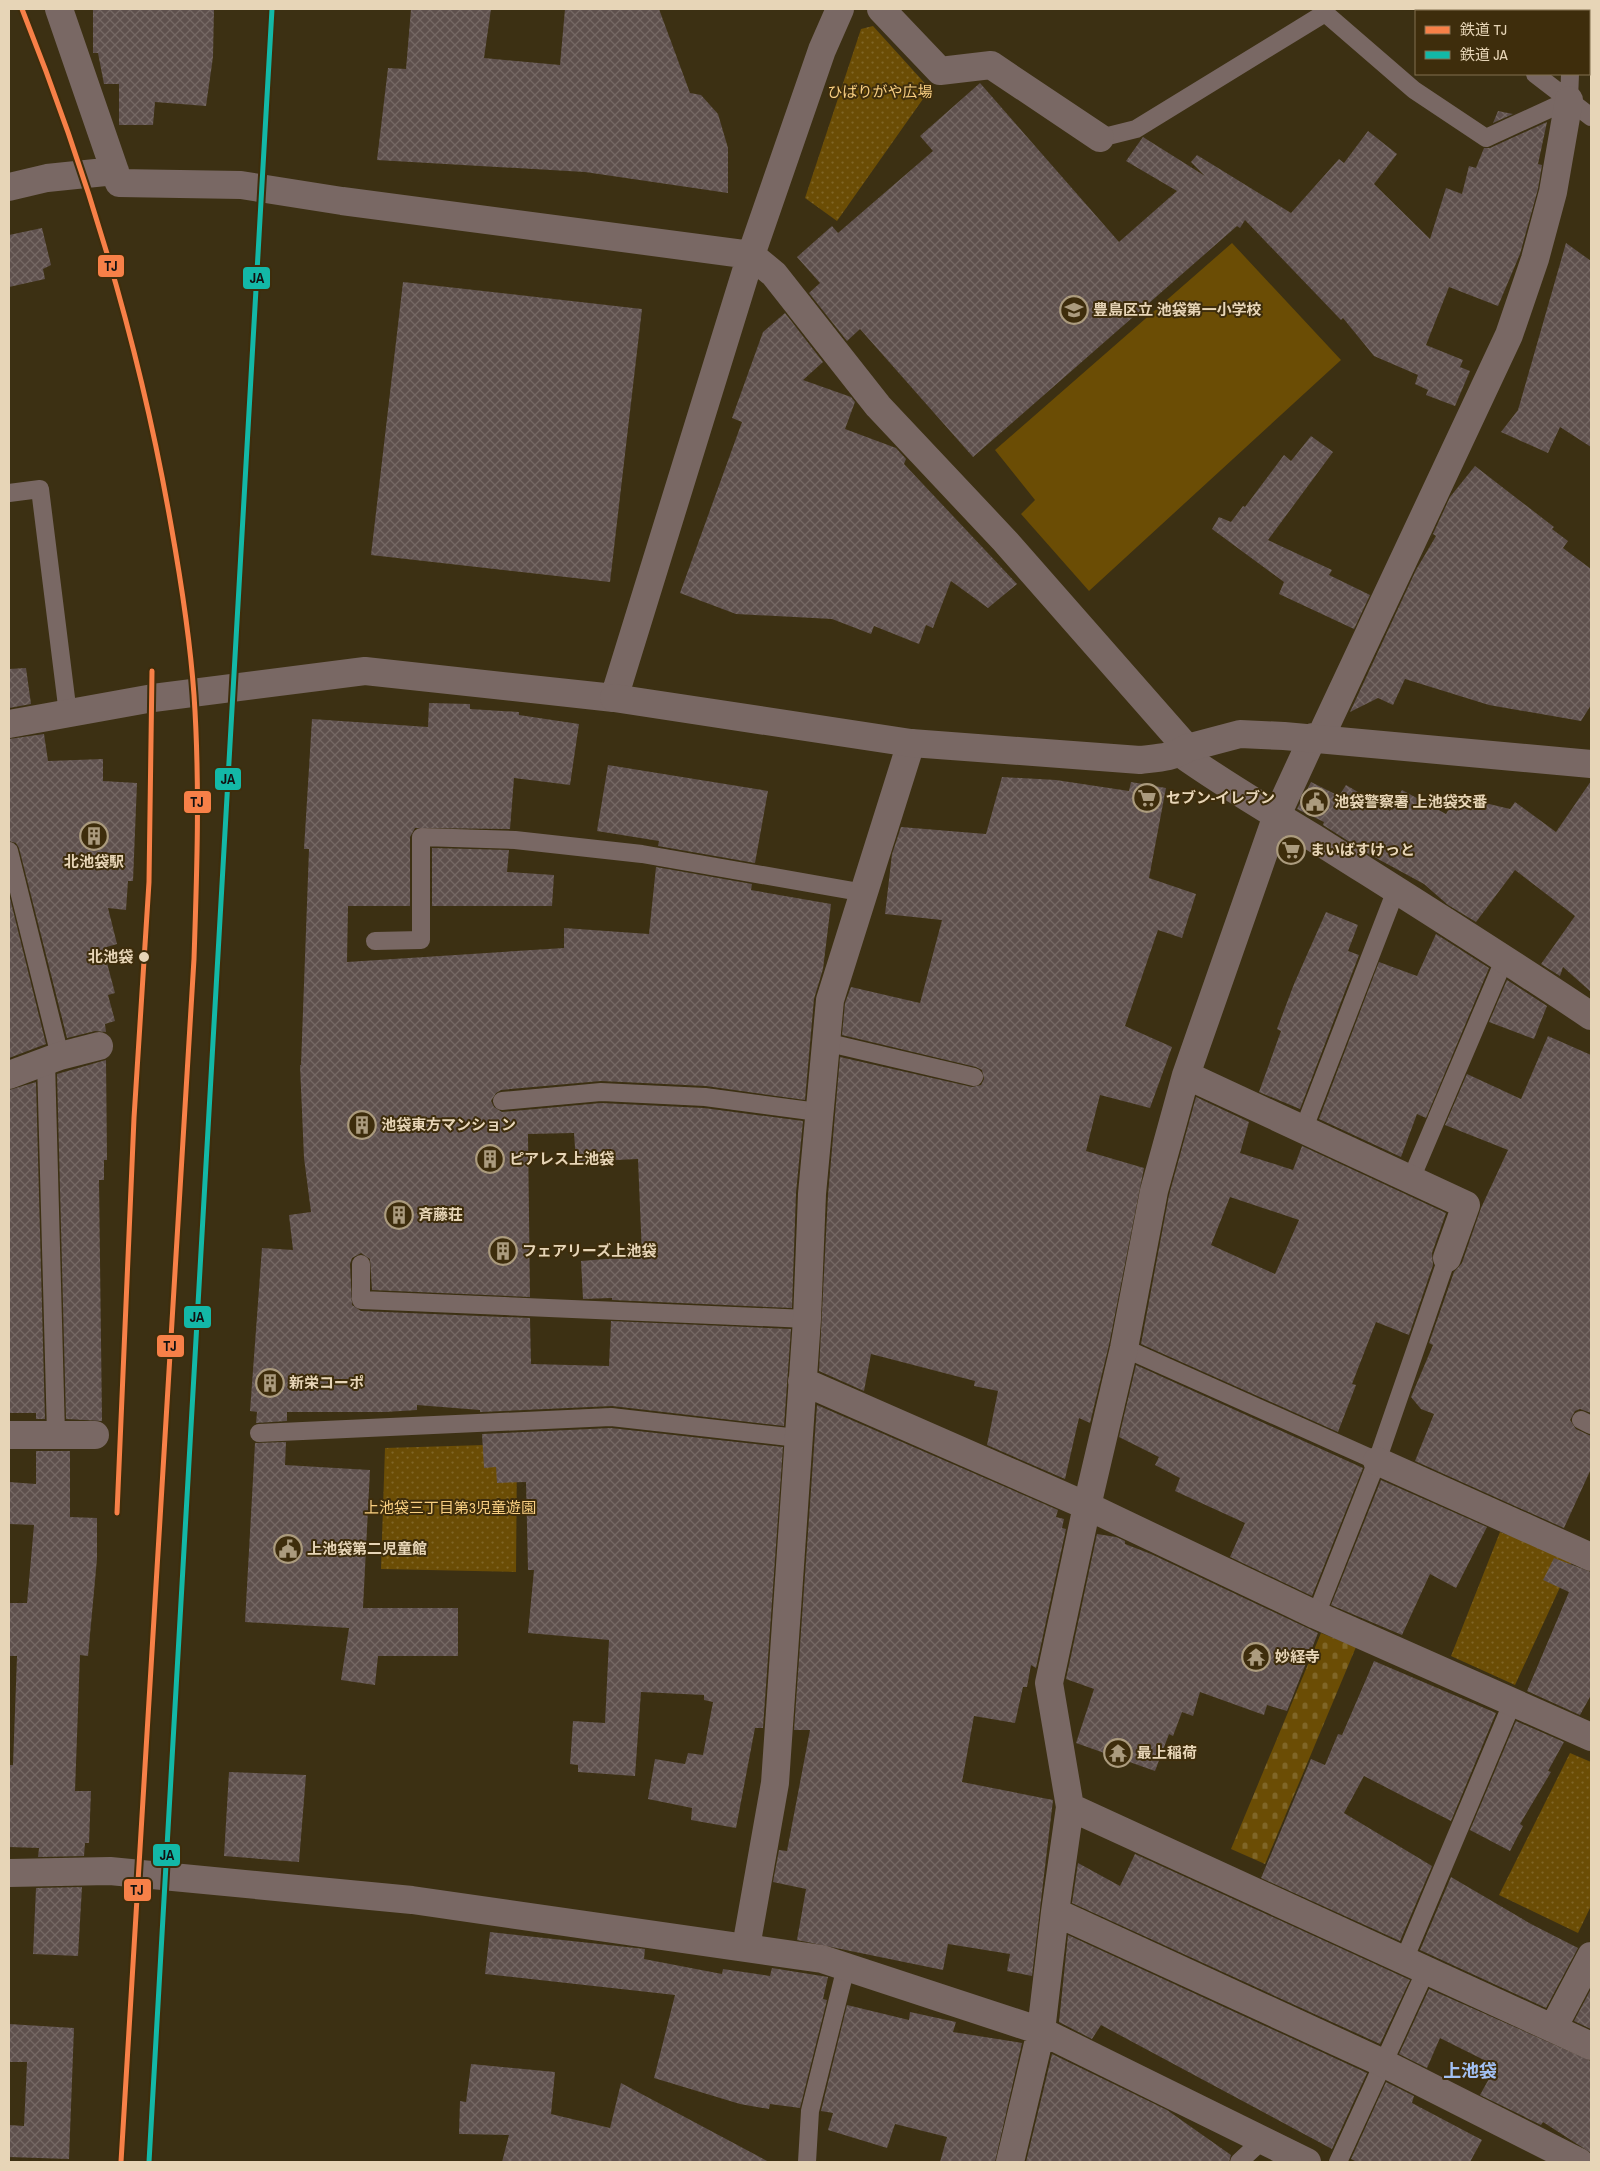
<svg xmlns="http://www.w3.org/2000/svg" width="1600" height="2171" font-family="'Archivo Narrow','Noto Sans JP',sans-serif">
	<defs>
		<pattern id="cemetery-stones" width="16" height="16" patternUnits="userSpaceOnUse" patternTransform="scale(1.25)"><rect width="16" height="16" fill="#6b4d05"/><path d="M2 7V4a2 2 0 0 1 4 0v3zM10 15v-3a2 2 0 0 1 4 0v3z" fill="#806627"/></pattern>
		<pattern id="park-dots" width="8" height="8" patternUnits="userSpaceOnUse" patternTransform="scale(1.25)"><rect width="8" height="8" fill="#6b4d05"/><path d="M2 2h.1M6 6h.1" fill="none" stroke="#806627" stroke-width="1.8" stroke-linecap="round"/></pattern>
		<pattern id="building-cross-hatch" width="8" height="8" patternUnits="userSpaceOnUse" patternTransform="scale(1.25)"><rect width="8" height="8" fill="#5e504d"/><path d="M0 0l8 8M0 8l8-8" fill="none" stroke="#756864"/></pattern>
	</defs>
	<rect width="100%" height="100%" fill="#3c3013"/>
	<!-- cemetery -->
	<path fill="url(#cemetery-stones)" d="M 1321,1633 L 1356,1647 L 1265,1864 L 1231,1849 Z"/>
	<!-- park -->
	<path fill="url(#park-dots)" d="M 873,26 L 930,89 L 837,221 L 805,198 L 861,29 Z
		M 517,1444 L 516,1572 L 381,1569 L 385,1448 Z
		M 1500,1532 L 1573,1559 L 1515,1685 L 1451,1656 Z
		M 1570,1753 L 1591,1762 L 1591,1906 L 1578,1933 L 1499,1895 Z"/>
	<!-- pitch -->
	<path fill="#6b4d05" d="M 1232,243 L 1341,360 L 1089,591 L 1021,514 L 1035,500 L 995,450 Z"/>
	<!-- building -->
	<path fill="url(#building-cross-hatch)" fill-rule="evenodd" d="M 93,9 L 214,9 L 213,57 L 206,106 L 155,102 L 153,125 L 119,125 L 119,84 L 104,84 L 98,53 L 93,53 Z
		M 411,9 L 491,9 L 484,58 L 560,65 L 565,9 L 659,9 L 690,93 L 701,95 L 718,114 L 728,148 L 728,193 L 585,172 L 377,160 L 388,68 L 406,69 Z
		M 980,83 L 1119,242 L 1177,191 L 1126,161 L 1143,137 L 1205,176 L 1191,162 L 1197,155 L 1291,213 L 1339,159 L 1344,163 L 1368,131 L 1397,154 L 1374,184 L 1430,239 L 1446,188 L 1462,194 L 1469,166 L 1476,168 L 1484,148 L 1490,148 L 1547,122 L 1538,164 L 1542,165 L 1538,189 L 1520,254 L 1498,306 L 1449,287 L 1426,345 L 1463,360 L 1460,367 L 1470,371 L 1455,406 L 1426,395 L 1428,390 L 1415,384 L 1418,375 L 1374,356 L 1343,318 L 1341,320 L 1245,220 L 1240,228 L 1237,226 L 973,457 L 860,329 L 847,341 L 809,293 L 820,283 L 797,257 L 832,226 L 838,233 L 933,151 L 920,136 Z
		M 1498,111 L 1513,114 L 1493,123 Z
		M 42,228 L 51,265 L 43,269 L 45,279 L 9,287 L 9,235 Z
		M 1566,243 L 1591,261 L 1591,447 L 1560,427 L 1548,453 L 1501,432 L 1518,410 Z
		M 403,282 L 642,309 L 610,582 L 371,555 Z
		M 785,313 L 823,362 L 803,380 L 851,397 L 855,402 L 845,429 L 896,448 L 906,459 L 904,464 L 1017,584 L 988,608 L 951,581 L 933,628 L 926,625 L 919,644 L 874,626 L 871,634 L 832,619 L 736,614 L 680,593 L 742,422 L 732,418 L 763,332 Z
		M 1311,436 L 1333,452 L 1268,540 L 1332,570 L 1329,575 L 1370,595 L 1354,629 L 1279,594 L 1284,582 L 1212,529 L 1219,517 L 1231,522 L 1243,506 L 1245,507 L 1284,455 L 1291,461 Z
		M 1475,466 L 1554,527 L 1552,529 L 1568,541 L 1563,548 L 1591,569 L 1591,705 L 1581,721 L 1489,705 L 1405,679 L 1393,705 L 1378,698 L 1350,712 L 1416,570 L 1436,536 L 1433,534 L 1450,497 Z
		M 26,668 L 31,704 L 9,708 L 9,669 Z
		M 429,703 L 470,704 L 470,709 L 519,712 L 519,715 L 579,724 L 570,785 L 514,778 L 510,829 L 415,828 L 410,837 L 410,906 L 348,906 L 347,962 L 564,948 L 564,928 L 649,934 L 656,867 L 752,884 L 751,890 L 831,904 L 823,969 L 814,999 L 805,1100 L 706,1086 L 601,1081 L 501,1090 L 496,1093 L 491,1101 L 494,1107 L 502,1112 L 601,1103 L 704,1108 L 803,1121 L 796,1193 L 792,1308 L 612,1300 L 612,1298 L 583,1299 L 581,1261 L 642,1256 L 638,1159 L 576,1162 L 574,1133 L 528,1134 L 530,1297 L 372,1290 L 370,1259 L 361,1253 L 352,1258 L 350,1264 L 352,1305 L 361,1311 L 530,1318 L 531,1364 L 609,1366 L 611,1321 L 791,1329 L 784,1426 L 612,1406 L 480,1412 L 480,1410 L 417,1405 L 417,1410 L 385,1412 L 287,1412 L 287,1421 L 256,1423 L 257,1412 L 250,1411 L 262,1248 L 293,1250 L 289,1215 L 311,1212 L 304,1158 L 300,1065 L 301,1065 L 309,849 L 304,849 L 312,719 L 428,727 Z
		M 44,734 L 48,761 L 103,759 L 103,781 L 137,783 L 133,881 L 128,881 L 126,910 L 108,908 L 117,944 L 103,948 L 115,993 L 108,995 L 115,1021 L 105,1024 L 106,1032 L 95,1031 L 67,1038 L 19,848 L 16,843 L 9,841 L 9,739 Z
		M 608,765 L 768,791 L 755,863 L 658,846 L 659,841 L 597,831 Z
		M 1002,777 L 1056,780 L 1129,791 L 1131,782 L 1166,788 L 1149,878 L 1196,894 L 1182,938 L 1158,930 L 1125,1026 L 1172,1047 L 1150,1108 L 1100,1095 L 1086,1151 L 1144,1168 L 1109,1345 L 1090,1423 L 1079,1418 L 1065,1479 L 987,1445 L 998,1391 L 974,1386 L 975,1381 L 871,1354 L 864,1391 L 819,1371 L 828,1195 L 840,1057 L 972,1087 L 981,1085 L 984,1079 L 982,1070 L 976,1067 L 842,1035 L 845,1003 L 851,987 L 920,1003 L 942,920 L 885,914 L 892,854 L 901,827 L 986,834 Z
		M 1591,781 L 1591,992 L 1563,967 L 1560,976 L 1541,964 L 1575,916 L 1515,870 L 1476,922 L 1448,905 L 1424,884 L 1367,853 L 1323,825 L 1324,822 L 1297,809 L 1311,782 L 1339,796 L 1346,785 L 1390,811 L 1402,790 L 1446,814 L 1456,796 L 1510,809 L 1515,802 L 1556,832 Z
		M 432,848 L 509,850 L 507,872 L 554,875 L 552,906 L 432,906 Z
		M 9,894 L 46,1044 L 9,1058 Z
		M 1326,912 L 1358,925 L 1348,951 L 1359,955 L 1300,1109 L 1259,1092 L 1281,1031 L 1277,1029 L 1294,984 Z
		M 1436,934 L 1489,968 L 1426,1118 L 1417,1114 L 1401,1157 L 1319,1119 L 1379,962 L 1417,976 Z
		M 1507,980 L 1547,1006 L 1534,1039 L 1489,1022 Z
		M 1548,1036 L 1591,1055 L 1591,1413 L 1580,1409 L 1575,1411 L 1570,1420 L 1576,1429 L 1591,1436 L 1591,1469 L 1564,1528 L 1415,1461 L 1434,1414 L 1421,1409 L 1411,1397 L 1433,1345 L 1429,1343 L 1454,1272 L 1462,1263 L 1481,1208 L 1508,1150 L 1445,1125 L 1467,1074 L 1521,1099 Z
		M 106,1060 L 107,1160 L 104,1160 L 104,1180 L 99,1180 L 102,1421 L 66,1419 L 57,1074 Z
		M 36,1082 L 45,1419 L 36,1419 L 36,1413 L 9,1413 L 9,1090 Z
		M 1196,1097 L 1249,1122 L 1240,1153 L 1293,1170 L 1302,1146 L 1446,1213 L 1432,1253 L 1433,1265 L 1409,1335 L 1376,1322 L 1352,1384 L 1356,1385 L 1338,1432 L 1141,1344 L 1169,1195 ZM 1230,1197 L 1299,1220 L 1275,1274 L 1211,1245 Z
		M 1136,1365 L 1363,1468 L 1312,1596 L 1230,1557 L 1245,1523 L 1175,1491 L 1180,1478 L 1155,1465 L 1159,1457 L 1119,1437 Z
		M 817,1405 L 1058,1510 L 1056,1517 L 1064,1519 L 1062,1528 L 1066,1529 L 1036,1668 L 1031,1665 L 1027,1687 L 1023,1687 L 1015,1723 L 974,1716 L 962,1782 L 1053,1800 L 1032,1976 L 1007,1971 L 1010,1954 L 948,1944 L 943,1970 L 797,1940 L 806,1889 L 773,1882 L 779,1850 L 787,1851 L 810,1730 L 794,1730 Z
		M 611,1428 L 783,1447 L 763,1728 L 755,1728 L 736,1828 L 691,1820 L 692,1808 L 648,1799 L 655,1759 L 685,1764 L 688,1753 L 703,1755 L 713,1702 L 704,1700 L 704,1695 L 641,1692 L 635,1776 L 578,1772 L 578,1765 L 570,1764 L 573,1721 L 605,1723 L 609,1640 L 528,1633 L 534,1570 L 528,1570 L 526,1482 L 497,1483 L 496,1467 L 484,1468 L 482,1434 Z
		M 286,1442 L 285,1465 L 370,1470 L 363,1608 L 458,1608 L 458,1656 L 378,1656 L 375,1685 L 341,1680 L 349,1628 L 245,1622 L 255,1443 Z
		M 36,1451 L 70,1451 L 70,1517 L 97,1518 L 97,1559 L 88,1656 L 80,1655 L 75,1791 L 91,1791 L 89,1843 L 85,1843 L 84,1856 L 38,1857 L 39,1848 L 9,1847 L 9,1765 L 13,1765 L 17,1656 L 9,1656 L 9,1603 L 27,1603 L 34,1525 L 9,1524 L 9,1482 L 36,1484 Z
		M 1381,1480 L 1487,1527 L 1456,1588 L 1430,1574 L 1402,1635 L 1331,1605 Z
		M 1097,1534 L 1116,1537 L 1125,1541 L 1125,1544 L 1151,1554 L 1318,1633 L 1287,1711 L 1267,1705 L 1264,1715 L 1200,1692 L 1193,1716 L 1182,1712 L 1173,1736 L 1169,1734 L 1155,1771 L 1076,1743 L 1094,1689 L 1066,1679 Z
		M 1554,1558 L 1591,1572 L 1591,1695 L 1580,1715 L 1527,1691 L 1569,1592 L 1543,1580 Z
		M 1374,1661 L 1496,1713 L 1451,1821 L 1364,1776 L 1344,1813 L 1432,1866 L 1400,1941 L 1261,1878 L 1311,1759 L 1325,1765 L 1338,1734 L 1342,1735 Z
		M 1516,1721 L 1564,1742 L 1548,1771 L 1551,1772 L 1520,1824 L 1523,1826 L 1510,1851 L 1470,1830 Z
		M 229,1772 L 306,1775 L 299,1862 L 224,1856 Z
		M 1135,1854 L 1410,1980 L 1380,2044 L 1072,1903 L 1078,1863 L 1120,1886 Z
		M 1451,1877 L 1531,1924 L 1578,1948 L 1546,2008 L 1420,1950 Z
		M 82,1887 L 78,1956 L 33,1954 L 36,1888 Z
		M 490,1932 L 645,1949 L 644,1959 L 722,1974 L 723,1969 L 770,1976 L 772,1968 L 828,1977 L 823,1999 L 827,2000 L 800,2108 L 770,2104 L 769,2109 L 740,2104 L 654,2078 L 675,1995 L 485,1974 Z
		M 1068,1935 L 1367,2073 L 1332,2149 L 1101,2025 L 1092,2039 L 1059,2022 Z
		M 1429,1989 L 1591,2061 L 1591,2153 L 1543,2122 L 1541,2125 L 1480,2095 L 1496,2066 L 1440,2038 L 1427,2068 L 1399,2054 Z
		M 1591,1989 L 1591,2029 L 1574,2021 Z
		M 847,2005 L 909,2020 L 910,2012 L 956,2022 L 953,2032 L 1022,2043 L 995,2162 L 940,2162 L 947,2137 L 895,2124 L 887,2148 L 828,2130 L 833,2113 L 821,2111 Z
		M 9,2024 L 74,2028 L 69,2159 L 9,2157 L 9,2125 L 24,2126 L 27,2062 L 9,2062 Z
		M 1052,2054 L 1167,2110 L 1231,2155 L 1229,2162 L 1026,2162 Z
		M 471,2064 L 555,2072 L 551,2114 L 610,2128 L 621,2083 L 769,2162 L 502,2162 L 509,2135 L 459,2134 L 460,2101 L 466,2102 Z
		M 1386,2082 L 1414,2096 L 1412,2103 L 1482,2140 L 1470,2162 L 1357,2162 L 1351,2159 Z"/>
	<g fill="none" stroke-linecap="round" stroke-linejoin="round">
		<!-- service -->
		<path stroke="#796864" stroke-width="18" d="M 1450,9 L 1453,11
			M 1573,11 L 1573,9
			M 1535,74 L 1591,117
			M 1100,138 L 1136,129 L 1325,13 L 1414,90 L 1486,138 L 1569,100 L 1570,74
			M 9,493 L 40,489 L 68,714
			M 9,851 L 60,1056
			M 375,941 L 421,940 L 421,837 L 515,840 L 642,854 L 865,893
			M 825,1042 L 974,1077
			M 46,1061 L 56,1434
			M 502,1101 L 601,1092 L 705,1097 L 818,1112
			M 1304,1128 L 1396,890
			M 1411,1179 L 1505,958
			M 361,1264 L 361,1300 L 807,1319
			M 1124,1348 L 1377,1461
			M 1581,1420 L 1591,1425
			M 259,1433 L 611,1417 L 798,1438
			M 1316,1615 L 1377,1461 L 1447,1258
			M 1404,1960 L 1513,1701
			M 807,2162 L 810,2111 L 846,1967
			M 1239,2162 L 1255,2147
			M 1338,2162 L 1426,1970"/>
		<!-- minor -->
		<path stroke="#796864" stroke-width="28" d="M 59,9 L 119,183 L 241,185 L 342,201 L 751,255 L 774,274 L 878,406 L 1005,541 L 1187,748
			M 881,9 L 940,71 L 991,65 L 1100,138
			M 9,187 L 47,178 L 115,171
			M 9,724 L 153,698 L 365,671 L 614,698 L 751,255 L 822,50 L 840,9
			M 1320,738 L 1509,335 L 1535,259 L 1553,192 L 1569,100
			M 1180,753 C 1223,784 1268,810 1314,838 C 1407,897 1500,955 1591,1016
			M 9,1075 L 60,1056 L 99,1046
			M 1186,1075 L 1466,1205 L 1447,1258
			M 802,1381 L 1087,1506 L 1316,1615 L 1591,1737
			M 9,1435 L 95,1435
			M 1377,1461 L 1591,1557
			M 1070,1807 L 1591,2046
			M 9,1873 L 110,1871 L 412,1900 L 822,1959 L 1041,2031 L 1307,2162
			M 1055,1912 L 1383,2063 L 1579,2162
			M 746,1947 L 775,1783 L 807,1319 L 812,1194 L 830,1000 L 911,743
			M 1553,2028 L 1591,1956
			M 1010,2162 L 1041,2031 L 1055,1912 L 1070,1807 L 1049,1683 L 1087,1506 L 1124,1348 L 1154,1191 L 1186,1075 L 1277,815 L 1313,737"/>
		<!-- tertiary -->
		<path stroke="#796864" stroke-width="28" d="M 614,698 L 911,743 L 1140,760 C 1157,758 1173,758 1187,748 L 1240,734 L 1284,736 L 1591,764"/>
		<defs>
			<path id="rail-1" d="M 22,9 C 89,177 140,347 171,525 C 181,581 190,638 194,695 C 200,783 197,871 194,959 L 121,2162
				M 117,1513 L 134,1118 L 149,882 L 152,671"/>
			<path id="rail-2" d="M 149,2162 L 272,9"/>
		</defs>
		<!-- rail-1 casing -->
		<use href="#rail-1" stroke="#3e2d0c" stroke-width="9"/>
		<!-- rail-2 casing -->
		<use href="#rail-2" stroke="#3e2d0c" stroke-width="9"/>
		<!-- rail-1 -->
		<use href="#rail-1" stroke="#f78048" stroke-width="5"/>
		<!-- rail-2 -->
		<use href="#rail-2" stroke="#13b8a7" stroke-width="5"/>
	</g>
	<!-- icons -->
	<defs>
		<symbol id="school-ring" viewBox="-11 -11 22 22"><circle r="9.5" fill="#3e2d0c" stroke="#ab9b7e" stroke-width="1.5"/><path d="M0-5L7-2L0 1L-7-2ZM-4 1L0 2.5L4 1V4Q0 6-4 4Z" fill="#ab9b7e"/></symbol>
		<symbol id="supermarket-ring" viewBox="-11 -11 22 22"><circle r="9.5" fill="#3e2d0c" stroke="#ab9b7e" stroke-width="1.5"/><path d="M-6-5.5h2.5l.6 2H6L4.5 2H-2.5L-4.4-4H-6ZM-1.5 3.2a1.3 1.3 0 1 0 .1 0ZM3 3.2a1.3 1.3 0 1 0 .1 0Z" fill="#ab9b7e"/></symbol>
		<symbol id="civic-ring" viewBox="-11 -11 22 22"><circle r="9.5" fill="#3e2d0c" stroke="#ab9b7e" stroke-width="1.5"/><path d="M-.6-6.5H3V-4.5H.6V-3L4-1V1h2V6H-6V1h2V-1L-.6-3ZM-1.2 2.5V6h2.4V2.5Z" fill="#ab9b7e"/></symbol>
		<symbol id="building-ring" viewBox="-11 -11 22 22"><circle r="9.5" fill="#3e2d0c" stroke="#ab9b7e" stroke-width="1.5"/><path d="M-4-6H4V6H1V3H-1V6H-4ZM-2.5-4.3h1.7v1.8h-1.7ZM.8-4.3h1.7v1.8H.8ZM-2.5-1h1.7V.8h-1.7ZM.8-1h1.7V.8H.8Z" fill="#ab9b7e"/></symbol>
		<symbol id="temple-ring" viewBox="-11 -11 22 22"><circle r="9.5" fill="#3e2d0c" stroke="#ab9b7e" stroke-width="1.5"/><path d="M0-6L5-2H3V0L6.5 2.5H4V6H1.5V3h-3V6H-4V2.5H-6.5L-3 0V-2H-5Z" fill="#ab9b7e"/></symbol>
	</defs>
	<g fill-rule="evenodd">
		<use href="#school-ring" x="1058" y="294" width="32" height="32"/>
		<use href="#supermarket-ring" x="1131" y="782" width="32" height="32"/>
		<use href="#civic-ring" x="1299" y="786" width="32" height="32"/>
		<use href="#building-ring" x="78" y="820" width="32" height="32"/>
		<use href="#supermarket-ring" x="1275" y="834" width="32" height="32"/>
		<use href="#building-ring" x="346" y="1109" width="32" height="32"/>
		<use href="#building-ring" x="474" y="1143" width="32" height="32"/>
		<use href="#building-ring" x="383" y="1199" width="32" height="32"/>
		<use href="#building-ring" x="487" y="1235" width="32" height="32"/>
		<use href="#building-ring" x="254" y="1367" width="32" height="32"/>
		<use href="#civic-ring" x="272" y="1533" width="32" height="32"/>
		<use href="#temple-ring" x="1240" y="1641" width="32" height="32"/>
		<use href="#temple-ring" x="1102" y="1737" width="32" height="32"/>
	</g>
	<!-- markers -->
	<circle fill="#e7d5b7" stroke="#3e2d0c" stroke-width="2" cx="144" cy="957" r="6"/>
	<g text-anchor="middle" stroke-width="4" stroke-linejoin="round" paint-order="stroke">
		<!-- park labels -->
		<g font-size="15" fill="#f9cf82" stroke="#3e2d0c">
			<text x="880" y="97">ひばりがや広場</text>
			<text x="450" y="1513">上池袋三丁目第3児童遊園</text>
		</g>
		<!-- poi labels -->
		<g font-size="15" font-weight="bold" fill="#e7d5b7" stroke="#3e2d0c" text-anchor="start">
			<text x="1093" y="315">豊島区立 池袋第一小学校</text>
			<text x="1166" y="803">セブン-イレブン</text>
			<text x="1334" y="807">池袋警察署 上池袋交番</text>
			<text x="1310" y="855">まいばすけっと</text>
			<text x="94" y="867" text-anchor="middle">北池袋駅</text>
			<text x="381" y="1130">池袋東方マンション</text>
			<text x="509" y="1164">ピアレス上池袋</text>
			<text x="418" y="1220">斉藤荘</text>
			<text x="522" y="1256">フェアリーズ上池袋</text>
			<text x="289" y="1388">新栄コーポ</text>
			<text x="307" y="1554">上池袋第二児童館</text>
			<text x="1275" y="1662">妙経寺</text>
			<text x="1137" y="1758">最上稲荷</text>
		</g>
		<!-- stop labels -->
		<g font-size="15" font-weight="bold" fill="#e7d5b7" stroke="#3e2d0c" text-anchor="end">
			<text x="133" y="962">北池袋</text>
		</g>
		<!-- quarter labels -->
		<g font-size="18" font-weight="bold" fill="#a2c0f3" stroke="#3e2d0c">
			<text x="1470" y="2077">上池袋</text>
		</g>
	</g>
	<g stroke="#3e2d0c" stroke-width="2">
		<rect x="97" y="254" width="28" height="24" rx="5" fill="#f78048"/>
		<rect x="242" y="266" width="29" height="24" rx="5" fill="#13b8a7"/>
		<rect x="214" y="767" width="28" height="24" rx="5" fill="#13b8a7"/>
		<rect x="183" y="790" width="29" height="24" rx="5" fill="#f78048"/>
		<rect x="183" y="1305" width="29" height="24" rx="5" fill="#13b8a7"/>
		<rect x="156" y="1334" width="29" height="24" rx="5" fill="#f78048"/>
		<rect x="152" y="1843" width="29" height="24" rx="5" fill="#13b8a7"/>
		<rect x="123" y="1878" width="29" height="24" rx="5" fill="#f78048"/>
	</g>
	<g font-size="14" text-anchor="middle" font-weight="bold" fill="#111">
		<text x="111" y="271">TJ</text>
		<text x="257" y="283">JA</text>
		<text x="228" y="784">JA</text>
		<text x="197" y="807">TJ</text>
		<text x="197" y="1322">JA</text>
		<text x="170" y="1351">TJ</text>
		<text x="167" y="1860">JA</text>
		<text x="137" y="1895">TJ</text>
	</g>
	<!-- border -->
	<rect width="1600" height="2171" fill="none" stroke="#e7d5b7" stroke-width="20"/>
	<!-- legend -->
	<rect x="1415" y="10" width="175" height="65" fill="#3e2d0c" stroke="#827050"/>
	<rect x="1425" y="26" width="25" height="8" fill="#f78048" stroke="#827050"/>
	<text x="1460" y="35" font-size="15" fill="#e7d5b7">鉄道 TJ</text>
	<rect x="1425" y="51" width="25" height="8" fill="#13b8a7" stroke="#827050"/>
	<text x="1460" y="60" font-size="15" fill="#e7d5b7">鉄道 JA</text>
</svg>
